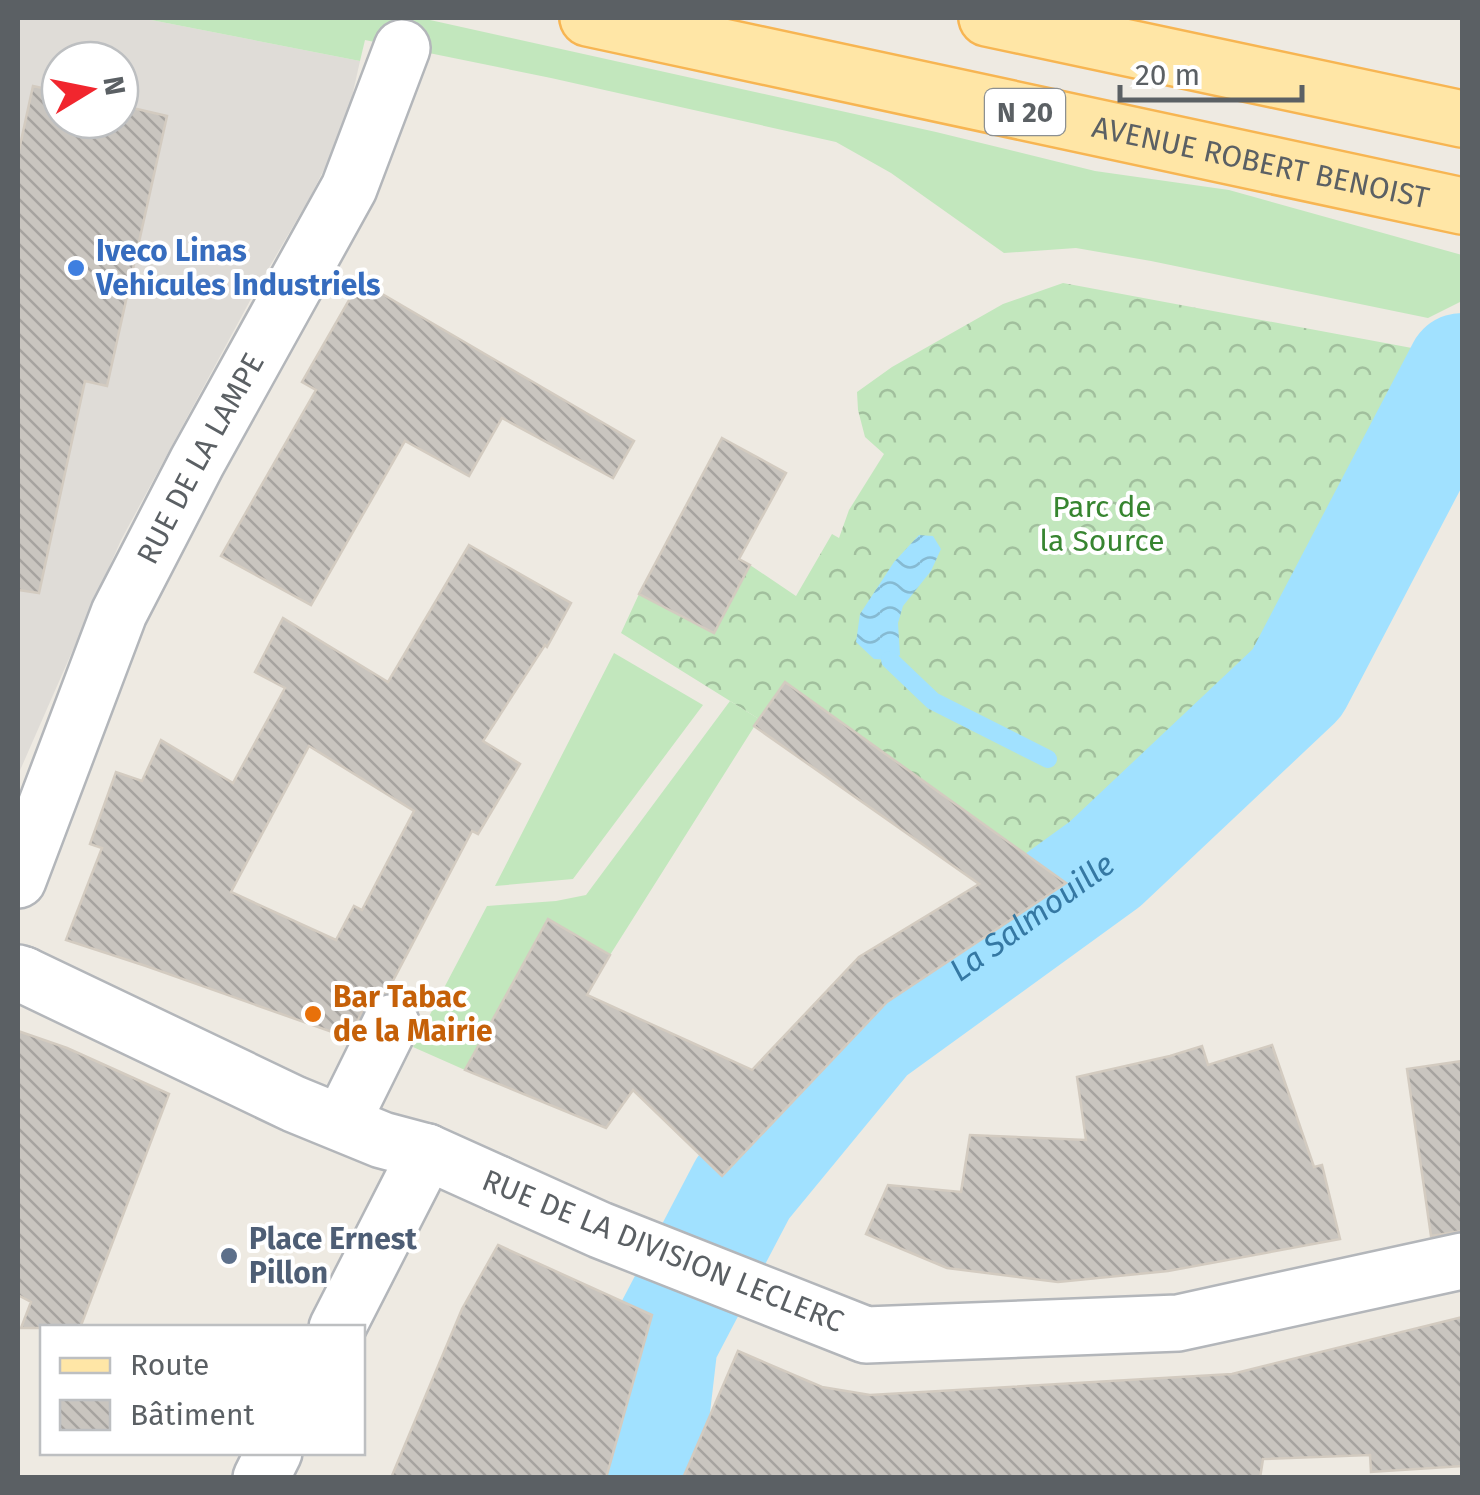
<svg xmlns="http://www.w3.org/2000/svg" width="1480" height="1495" font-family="'Fira Sans',sans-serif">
	<defs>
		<pattern id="forest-crowns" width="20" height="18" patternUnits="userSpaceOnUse" patternTransform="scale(2.5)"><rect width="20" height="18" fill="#c2e7bd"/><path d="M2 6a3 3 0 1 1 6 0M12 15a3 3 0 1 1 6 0" fill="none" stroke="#a1bf9d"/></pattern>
		<pattern id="water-waves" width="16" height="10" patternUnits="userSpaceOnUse" patternTransform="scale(2.5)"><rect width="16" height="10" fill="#a1e1ff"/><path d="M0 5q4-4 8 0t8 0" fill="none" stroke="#86bad2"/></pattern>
		<pattern id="building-back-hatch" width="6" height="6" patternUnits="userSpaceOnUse" patternTransform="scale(2.5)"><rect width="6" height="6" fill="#c9c5bf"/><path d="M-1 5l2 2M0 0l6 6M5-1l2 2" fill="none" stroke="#a6a39f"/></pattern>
	</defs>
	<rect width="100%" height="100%" fill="#eeeae2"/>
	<!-- industrial -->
	<path fill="#dfdcd7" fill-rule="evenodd" d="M 18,18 L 141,18 L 360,61 L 345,128 L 310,197 L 252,297 L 121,540 L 18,775 ZM 60,60 L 120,60 L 120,120 L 60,120 Z"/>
	<!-- grass -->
	<path fill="#c2e7bd" d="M 141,18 L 421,18 L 936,132 L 1095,171 L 1229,190 L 1462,255 L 1462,301 L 1428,318 L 1151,261 L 1076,248 L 1004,253 L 891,173 L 836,142 L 551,78 L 365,40 L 360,61 Z
		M 614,653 L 703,705 L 573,879 L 495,886 Z
		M 730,701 L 759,719 L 610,955 L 548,919 L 496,1018 L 465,1070 L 413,1047 L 487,906 L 556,901 L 586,895 Z"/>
	<!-- forest -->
	<path fill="url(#forest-crowns)" d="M 1063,283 L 1428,351 L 1347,557 L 1290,660 L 1268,692 L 1199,755 L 1066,883 L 786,683 L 759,719 L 621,633 L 639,594 L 714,633 L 750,565 L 796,596 L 832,534 L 839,538 L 849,510 L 884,454 L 865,437 L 858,410 L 857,392 L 892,367 L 1003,304 Z"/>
	<!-- water -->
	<path fill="url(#water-waves)" d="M 919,535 L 933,536 L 941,549 L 931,571 L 903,606 L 898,623 L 900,655 L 890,660 L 874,659 L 856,642 L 860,614 L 894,562 Z"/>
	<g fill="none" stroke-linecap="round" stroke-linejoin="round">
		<!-- stream -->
		<path stroke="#a1e1ff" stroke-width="18" d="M 890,660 L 933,701 L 1048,759"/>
		<!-- river -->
		<path stroke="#a1e1ff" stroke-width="110" id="s1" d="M 647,1478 L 663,1341 L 743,1188 L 869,1035 L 1105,864 L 1297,683 L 1462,368"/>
	</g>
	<!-- building -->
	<path fill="url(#building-back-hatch)" stroke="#d3cbc0" stroke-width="2.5" fill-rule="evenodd" d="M 33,86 L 60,92 L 60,120 L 120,120 L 120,105 L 167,116 L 107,386 L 85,381 L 39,593 L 18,590 L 18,155 Z
		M 360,281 L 634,441 L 613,478 L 502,418 L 469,476 L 405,441 L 311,605 L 221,556 L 316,390 L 302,382 Z
		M 722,438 L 786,473 L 739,559 L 750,565 L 714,633 L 639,594 Z
		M 469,545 L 571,603 L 547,647 L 545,645 L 483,741 L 520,764 L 478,834 L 472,831 L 387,992 L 373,998 L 364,1008 L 349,1038 L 146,966 L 66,940 L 102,848 L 90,844 L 116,772 L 142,781 L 161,740 L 233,783 L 285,688 L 255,672 L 283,618 L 388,682 ZM 309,746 L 414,811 L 362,910 L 354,906 L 336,940 L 231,892 Z
		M 785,682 L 1066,883 L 887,1002 L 722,1176 L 633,1090 L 606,1128 L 465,1070 L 548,919 L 610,955 L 587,995 L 752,1070 L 859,957 L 979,884 L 754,726 Z
		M 18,1031 L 67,1048 L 169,1094 L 80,1328 L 21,1328 L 31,1302 L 18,1295 Z
		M 1272,1045 L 1314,1167 L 1322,1165 L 1340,1239 L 1168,1271 L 1058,1282 L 947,1268 L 866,1234 L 888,1185 L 961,1192 L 970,1135 L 1086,1140 L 1077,1077 L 1170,1056 L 1202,1046 L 1208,1065 Z
		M 1462,1061 L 1462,1231 L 1431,1236 L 1407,1069 Z
		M 498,1245 L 652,1315 L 606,1478 L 391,1478 L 462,1309 Z
		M 1462,1317 L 1462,1466 L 1371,1472 L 1370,1455 L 1263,1459 L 1260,1478 L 683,1478 L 738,1351 L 822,1387 L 870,1395 L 1232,1374 Z"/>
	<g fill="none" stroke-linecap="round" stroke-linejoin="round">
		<defs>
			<g id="minor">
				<path id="s2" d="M 18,880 L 119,613 L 197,462 L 349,188 L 402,48"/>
				<path d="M 24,975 L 294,1104 L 382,1140 L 427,1152 L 498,1184"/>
				<path d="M 342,1122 L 391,1023"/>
				<path d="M 337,1328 L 427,1152"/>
				<path d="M 261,1478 L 274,1452"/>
			</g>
			<path id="tertiary" d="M 18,973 L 24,975
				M 498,1184 L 600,1230 L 866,1335 L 1178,1323 L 1462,1261"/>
			<g id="primary">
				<path id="s3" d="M 588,18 L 1462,206"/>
				<path d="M 987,18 L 1462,119"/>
			</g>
		</defs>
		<!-- minor casing -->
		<use href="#minor" stroke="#b3b6ba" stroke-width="60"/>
		<!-- tertiary casing -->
		<use href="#tertiary" stroke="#b3b6ba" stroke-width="60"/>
		<!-- primary casing -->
		<use href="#primary" stroke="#f7b552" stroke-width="60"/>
		<!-- minor -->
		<use href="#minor" stroke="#fff" stroke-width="55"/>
		<!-- tertiary -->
		<use href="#tertiary" stroke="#fff" stroke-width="55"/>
		<!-- primary -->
		<use href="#primary" stroke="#ffe6a6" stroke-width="55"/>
	</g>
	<!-- markers -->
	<circle fill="#3f7fe0" stroke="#fff" stroke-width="4" cx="76" cy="268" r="10"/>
	<circle fill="#e8710a" stroke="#fff" stroke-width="4" cx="313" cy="1014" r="10"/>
	<circle fill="#5c6f8a" stroke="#fff" stroke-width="4" cx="229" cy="1256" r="10"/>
	<g text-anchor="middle" stroke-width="8" stroke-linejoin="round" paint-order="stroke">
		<!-- shield labels -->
		<rect fill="#fff" stroke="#8c9092" stroke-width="2.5" x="985" y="89" width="80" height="46" rx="8"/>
		<g font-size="28" font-weight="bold" fill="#5b6064">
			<text x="1025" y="122">N 20</text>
		</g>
		<!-- street labels -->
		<g font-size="30" fill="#5b6064" stroke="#fff">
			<text dy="10" stroke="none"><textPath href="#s3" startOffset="688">AVENUE ROBERT BENOIST</textPath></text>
			<text dy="10" stroke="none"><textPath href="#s2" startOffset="460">RUE DE LA LAMPE</textPath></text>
			<text transform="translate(663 1251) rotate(22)" y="10">RUE DE LA DIVISION LECLERC</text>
		</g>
		<!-- shop labels -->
		<g font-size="30" font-weight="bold" fill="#366cbe" stroke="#fff" text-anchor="start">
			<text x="96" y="261">Iveco Linas<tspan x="96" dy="34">Vehicules Industriels</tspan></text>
		</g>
		<!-- park labels -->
		<g font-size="30" fill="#378530" stroke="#fff">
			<text x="1102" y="517">Parc de<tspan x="1102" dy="34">la Source</tspan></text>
		</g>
		<!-- food labels -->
		<g font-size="30" font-weight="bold" fill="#c56008" stroke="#fff" text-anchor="start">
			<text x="333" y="1007">Bar Tabac<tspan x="333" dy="34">de la Mairie</tspan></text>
		</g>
		<!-- service labels -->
		<g font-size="30" font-weight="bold" fill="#4e5e75" stroke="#fff" text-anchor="start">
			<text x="249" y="1249">Place Ernest<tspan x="249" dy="34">Pillon</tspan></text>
		</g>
		<!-- water labels -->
		<g font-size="32" font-style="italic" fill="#3578a3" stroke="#fff">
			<text dy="11" stroke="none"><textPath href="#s1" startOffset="710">La Salmouille</textPath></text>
		</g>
	</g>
	<!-- border -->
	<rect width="1480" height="1495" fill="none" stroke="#5b6064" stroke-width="40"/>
	<!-- legend -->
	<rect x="40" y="1325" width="325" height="130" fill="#ffffff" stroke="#bdbfc1" stroke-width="2.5"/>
	<rect x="60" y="1358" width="50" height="15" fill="#ffe6a6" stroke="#bdbfc1" stroke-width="2.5"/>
	<text x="130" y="1375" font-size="30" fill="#5b6064">Route</text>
	<rect x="60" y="1400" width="50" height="30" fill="url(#building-back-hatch)" stroke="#bdbfc1" stroke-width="2.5"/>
	<text x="130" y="1425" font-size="30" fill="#5b6064">Bâtiment</text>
	<!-- north arrow -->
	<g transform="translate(90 90) rotate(80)"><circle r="48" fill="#ffffff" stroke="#bdbfc1" stroke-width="2.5"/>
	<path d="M0-8L18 38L0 25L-18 38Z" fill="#f1262e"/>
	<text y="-15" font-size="28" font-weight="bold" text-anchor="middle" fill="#5b6064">N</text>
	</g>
	<!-- scale -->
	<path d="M1120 85v15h182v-15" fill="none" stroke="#5b6064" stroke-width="5"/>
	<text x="1135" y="85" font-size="30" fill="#5b6064" stroke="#ffffff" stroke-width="8" paint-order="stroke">20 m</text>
</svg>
